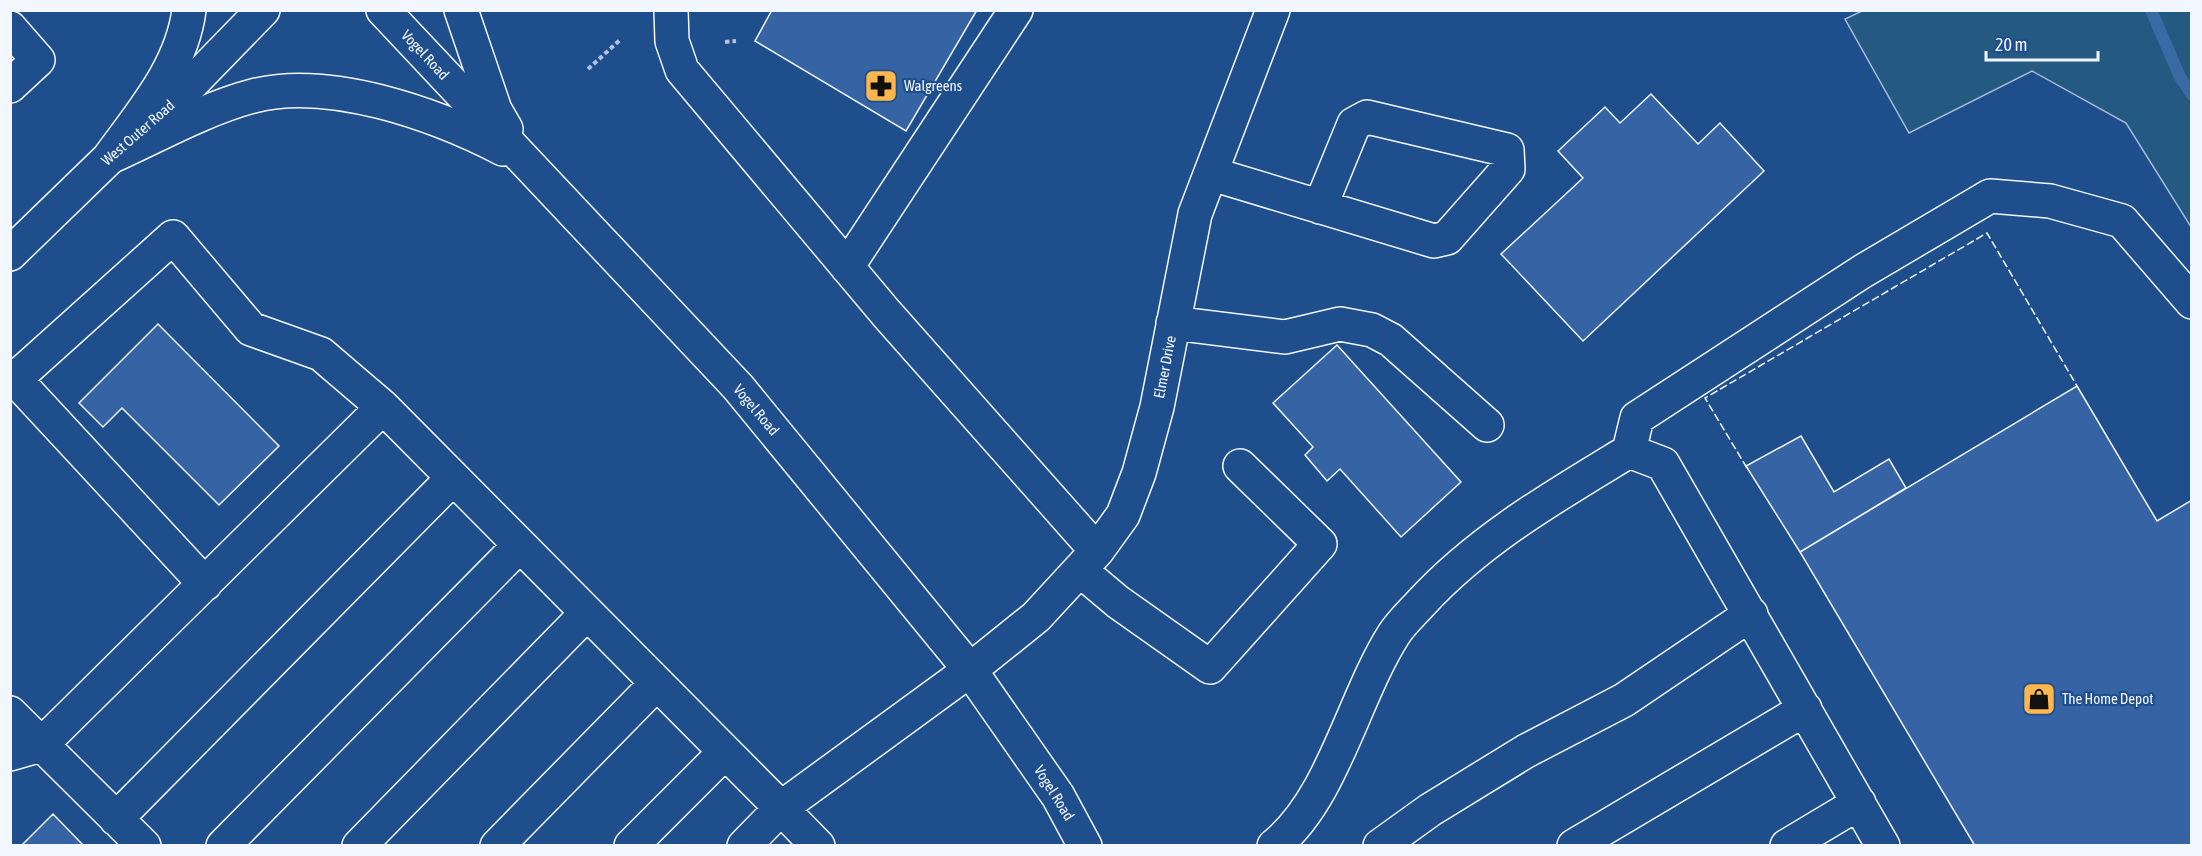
<svg xmlns="http://www.w3.org/2000/svg" width="2202" height="856" font-family="'Asap Condensed',sans-serif">
	<rect width="100%" height="100%" fill="#1f4e8c"/>
	<!-- green -->
	<path fill="#245a82" stroke="#a8bbd7" stroke-width="1.5" d="M 1862,11 L 2191,11 L 2191,227 L 2126,123 L 2032,71 L 1909,133 L 1845,19 Z"/>
	<g fill="none" stroke-linecap="round" stroke-linejoin="round">
		<!-- stream -->
		<path stroke="#3b69a3" stroke-width="12" d="M 2151,10 L 2180,77 L 2192,95"/>
	</g>
	<!-- building -->
	<path fill="#3563a3" stroke="#f2f6ff" stroke-width="1.5" d="M 772,10 L 977,10 L 906,131 L 755,41 Z
		M 1651,94 L 1698,144 L 1720,123 L 1764,171 L 1583,341 L 1501,254 L 1583,178 L 1558,151 L 1605,107 L 1620,123 Z
		M 158,324 L 279,446 L 219,505 L 122,408 L 103,427 L 79,403 Z
		M 1337,345 L 1461,482 L 1401,537 L 1340,469 L 1327,481 L 1305,455 L 1313,447 L 1273,403 Z
		M 2077,386 L 2157,521 L 2192,500 L 2192,846 L 1975,846 L 1800,552 Z
		M 1801,436 L 1834,492 L 1889,459 L 1906,488 L 1800,552 L 1746,466 Z
		M 53,814 L 84,846 L 21,846 Z"/>
	<g fill="none" stroke-linecap="round" stroke-linejoin="round">
		<defs>
			<path id="minor" d="M 671,10 L 672,41 L 682,70 L 886,313 L 1097,551
				M 10,28 L 38,60 L 10,86
				M 1212,174 L 1434,241 L 1447,238 L 1508,169 L 1507,150 L 1367,117 L 1354,124 L 1320,207
				M 10,254 L 110,157 L 155,121 L 263,10
				M 847,267 L 1016,10
				M 1173,323 L 1285,337 L 1340,324 L 1372,330 L 1391,340 L 1487,425
				M 10,375 L 15,379 L 173,237 L 251,329 L 321,354 L 383,407
				M 15,379 L 205,584
				M 1629,451 L 1637,418 L 1863,271 L 1990,196 L 2050,201 L 2122,221 L 2192,302
				M 1080,570 L 1118,602 L 1210,667 L 1320,544 L 1240,466
				M 10,713 L 144,846
				M 10,754 L 41,745 L 383,407 L 781,808 L 744,846
				M 116,819 L 453,478
				M 223,846 L 520,545
				M 359,846 L 587,613
				M 497,846 L 657,683
				M 631,846 L 725,752
				M 818,846 L 781,808 L 970,670 L 1036,617 L 1097,551 L 1123,515 L 1139,473 L 1157,407 L 1195,214 L 1273,10
				M 1274,846 C 1333,799 1353,698 1394,634 C 1401,623 1412,613 1421,603 C 1480,539 1555,496 1629,451 L 1663,464 L 1883,846
				M 1380,846 L 1430,810 L 1526,751 L 1624,700 L 1751,614
				M 1574,846 L 1805,709
				M 1787,846 L 1859,803"/>
			<path id="major" d="M 383,10 L 738,387 L 970,670 L 1058,796 L 1085,846
				M 461,10 L 495,110 L 506,129
				M 111,155 C 143,111 182,66 189,10
				M 110,157 C 157,136 204,109 253,96 C 329,76 435,114 503,149"/>
		</defs>
		<!-- minor casing -->
		<use href="#minor" stroke="#f2f6ff" stroke-width="36"/>
		<!-- major casing -->
		<use href="#major" stroke="#f2f6ff" stroke-width="36"/>
		<!-- path -->
		<path stroke="#b3c4dc" stroke-width="4" stroke-dasharray="4.5 3" stroke-linecap="butt" d="M 725,42 L 736,41
			M 588,69 L 620,40"/>
		<!-- minor -->
		<use href="#minor" stroke="#1f4e8c" stroke-width="33"/>
		<!-- major -->
		<use href="#major" stroke="#1f4e8c" stroke-width="33"/>
		<!-- fence -->
		<path stroke="#f2f6ff" stroke-width="1.5" stroke-dasharray="8 3" stroke-linecap="butt" d="M 1747,468 L 1705,398 L 1987,233 L 2077,386"/>
	</g>
	<!-- icons -->
	<defs>
		<symbol id="pharmacy-square" viewBox="-11 -11 22 22"><rect x="-9" y="-9" width="18" height="18" rx="4" fill="#ffb74d" stroke="#1f4e8c"/><path d="M-2-6h4v4h4v4h-4v4h-4v-4h-4v-4h4Z" fill="#111"/></symbol>
		<symbol id="shop-square" viewBox="-11 -11 22 22"><rect x="-9" y="-9" width="18" height="18" rx="4" fill="#ffb74d" stroke="#1f4e8c"/><path d="M-5-2.5h2.3a2.7 3.5 0 0 1 5.4 0H5L5.5 6h-11ZM-1.5-2.5h3a1.5 2.3 0 0 0-3 0Z" fill="#111"/></symbol>
	</defs>
	<g fill-rule="evenodd">
		<use href="#pharmacy-square" x="862" y="67" width="38" height="38"/>
		<use href="#shop-square" x="2020" y="680" width="38" height="38"/>
	</g>
	<g text-anchor="middle" stroke-width="4.5" stroke-linejoin="round" paint-order="stroke">
		<!-- street labels -->
		<g font-size="15" fill="#f2f6ff" stroke="#1f4e8c">
			<text transform="translate(425 55) rotate(47)" y="5">Vogel Road</text>
			<text transform="translate(138 133) rotate(-41)" y="5">West Outer Road</text>
			<text transform="translate(1165 367) rotate(-79)" y="5">Elmer Drive</text>
			<text transform="translate(756 410) rotate(50)" y="5">Vogel Road</text>
			<text transform="translate(1054 793) rotate(58)" y="5">Vogel Road</text>
		</g>
		<!-- poi labels -->
		<g font-size="15" fill="#f2f6ff" stroke="#1f4e8c" text-anchor="start">
			<text x="904" y="91">Walgreens</text>
			<text x="2062" y="704">The Home Depot</text>
		</g>
	</g>
	<!-- border -->
	<rect width="2202" height="856" fill="none" stroke="#f2f6ff" stroke-width="24"/>
	<!-- scale -->
	<path d="M1986 51v9h112v-9" fill="none" stroke="#f2f6ff" stroke-width="3"/>
	<text x="1995" y="51" font-size="18" fill="#f2f6ff" stroke="#1f4e8c" stroke-width="4.5" paint-order="stroke">20 m</text>
</svg>
